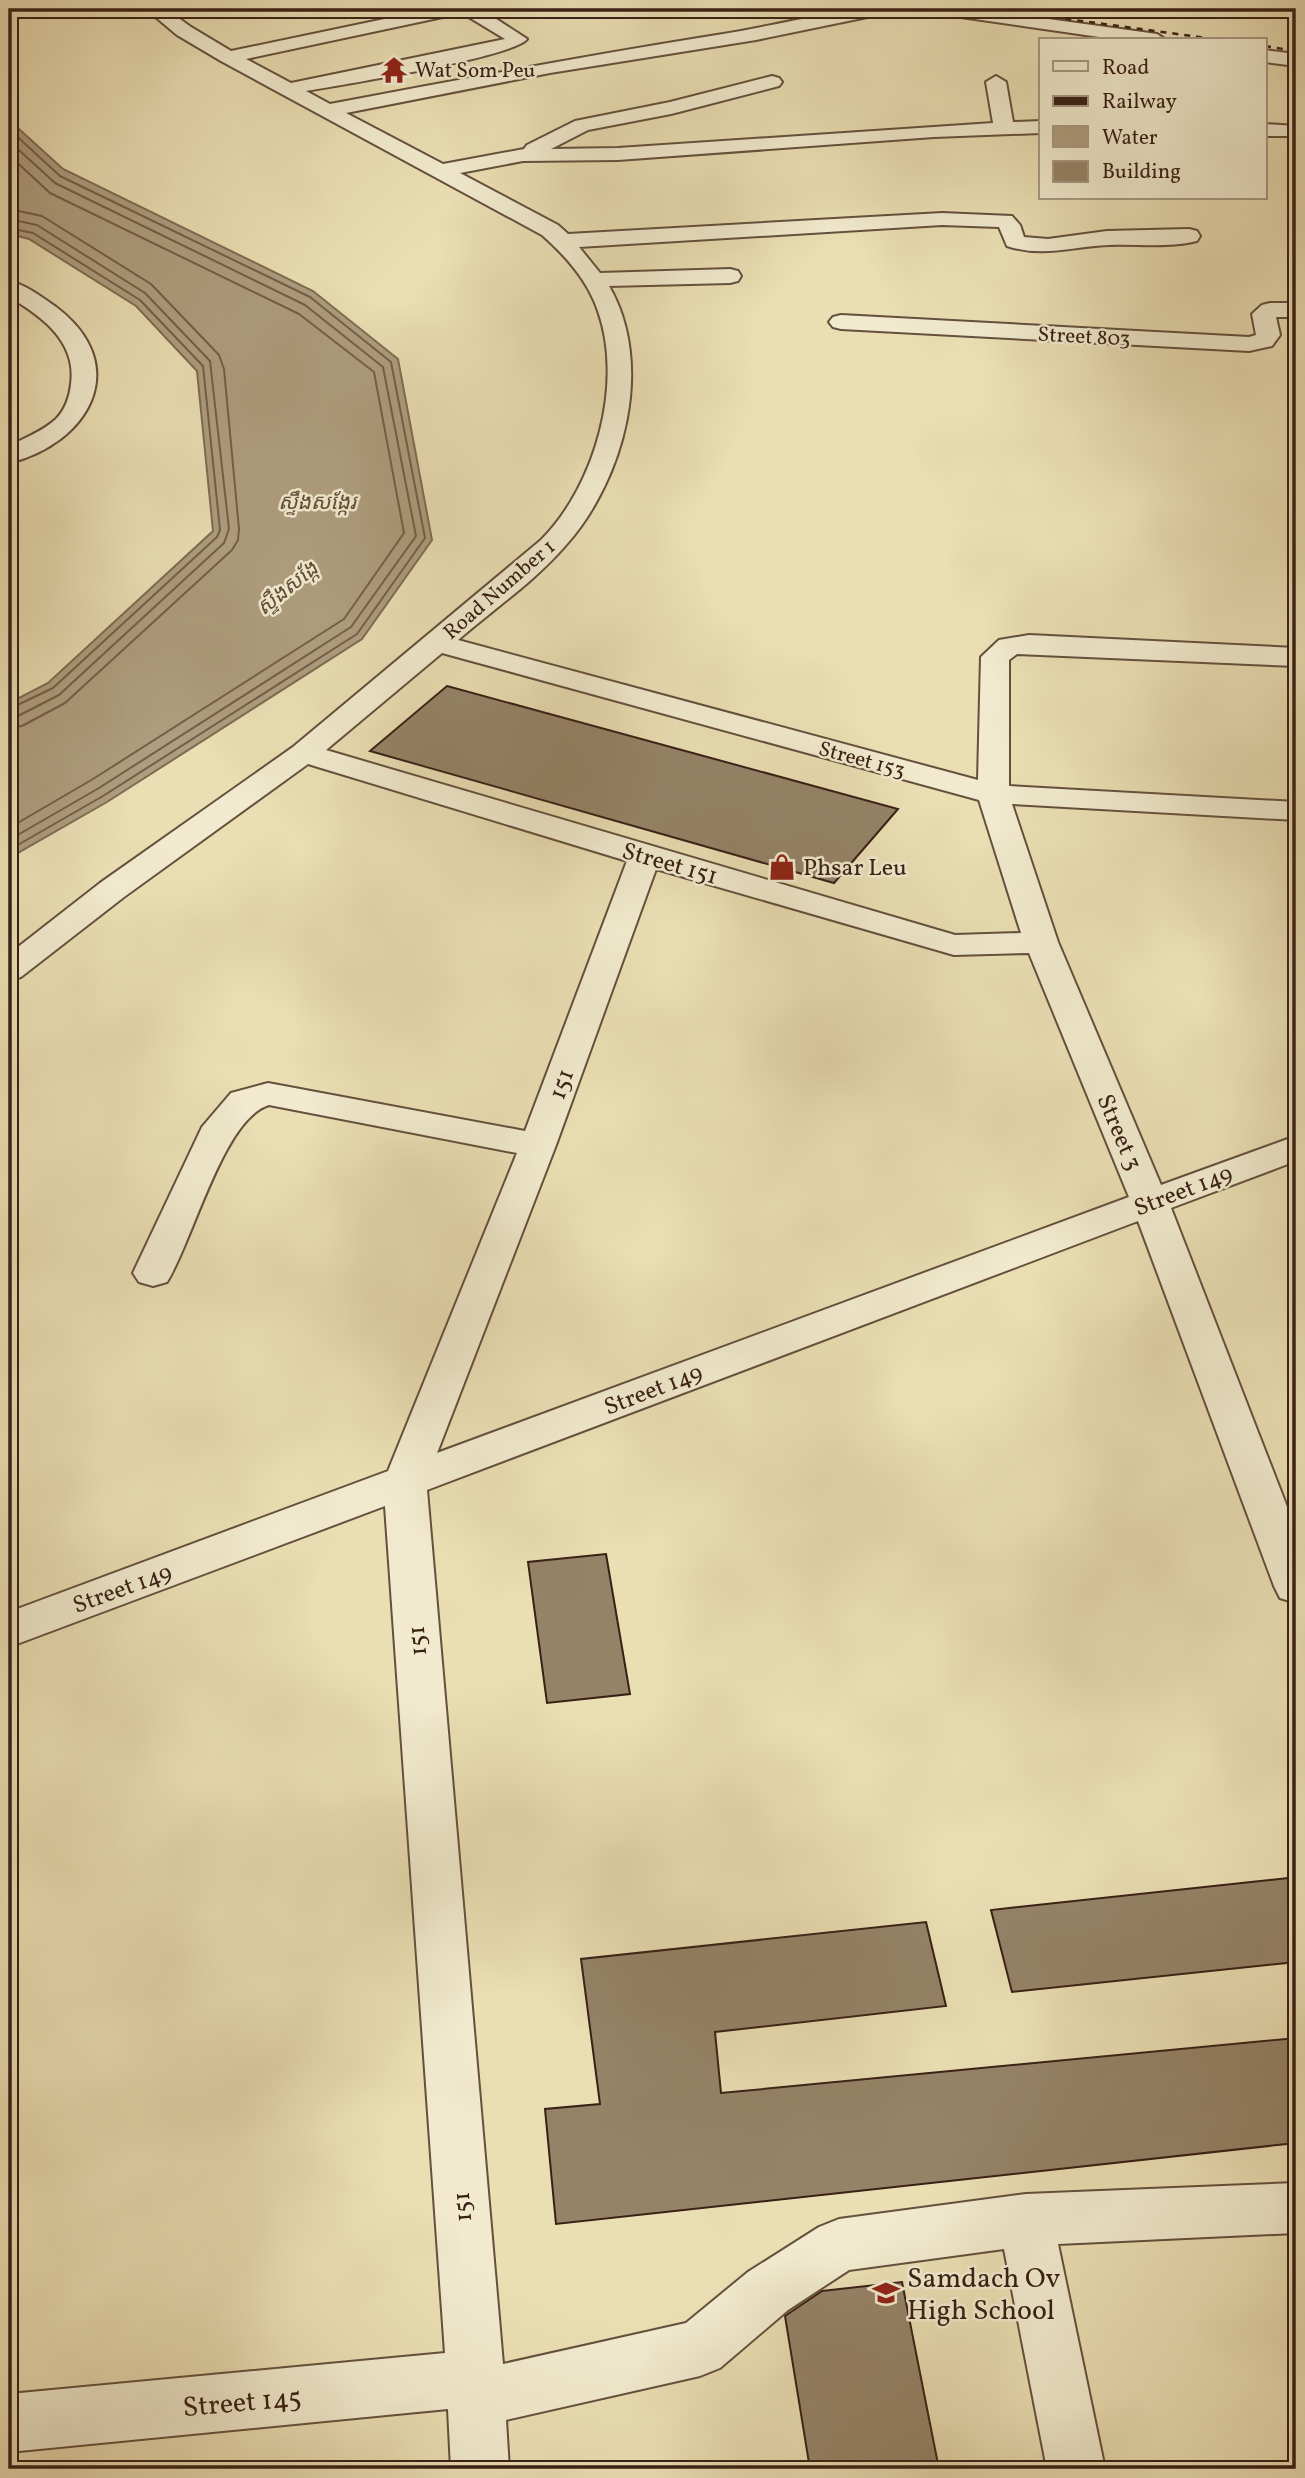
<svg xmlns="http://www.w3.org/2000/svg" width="1305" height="2478" font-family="Vollkorn,'Noto Sans Khmer',serif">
	<rect width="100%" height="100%" fill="#eadeb3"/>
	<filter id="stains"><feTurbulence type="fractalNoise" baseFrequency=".00286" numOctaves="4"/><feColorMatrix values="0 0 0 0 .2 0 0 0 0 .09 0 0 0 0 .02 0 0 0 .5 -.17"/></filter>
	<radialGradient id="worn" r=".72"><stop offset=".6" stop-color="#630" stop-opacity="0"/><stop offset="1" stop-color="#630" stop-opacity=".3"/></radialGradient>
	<!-- water -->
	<path fill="#ae9d7e" stroke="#7f6b54" stroke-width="2" d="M 9,120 L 63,169 L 313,291 L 398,359 L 432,540 L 362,639 L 107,802 L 9,858 L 9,703 L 48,683 L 213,531 L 197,371 L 136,306 L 29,239 L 9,234 Z"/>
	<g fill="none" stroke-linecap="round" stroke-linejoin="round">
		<!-- shore -->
		<path stroke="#745e4a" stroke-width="2" d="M 9,129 L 60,176 L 310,297 L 391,362 L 425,538 L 357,634 L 103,796 L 9,850
			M 9,141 L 55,183 L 305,305 L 383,367 L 416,536 L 351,627 L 99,788 L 9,840
			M 9,155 L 50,193 L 299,314 L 374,372 L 404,533 L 344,619 L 93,779 L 9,828
			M 9,209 L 42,216 L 151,284 L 219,355 L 224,369 L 239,529 L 238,540 L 232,550 L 65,703 L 22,726 L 9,728
			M 9,219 L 37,225 L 145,293 L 210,361 L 229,529 L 224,543 L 59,695 L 18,716 L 9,717
			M 9,228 L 33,233 L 140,300 L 203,366 L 220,530 L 217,537 L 53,688 L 9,709"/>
	</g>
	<!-- building -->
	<path fill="#958368" stroke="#392016" stroke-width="2" d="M 447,686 L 898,809 L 834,883 L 370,751 Z
		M 606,1554 L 630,1694 L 547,1703 L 528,1562 Z
		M 1288,1878 L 1296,1902 L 1296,1962 L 1012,1992 L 991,1910 Z
		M 926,1922 L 946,2006 L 715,2032 L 721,2093 L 1296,2038 L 1296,2143 L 556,2224 L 545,2109 L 600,2104 L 581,1959 Z
		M 902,2282 L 939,2469 L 810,2469 L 785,2316 L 822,2291 Z"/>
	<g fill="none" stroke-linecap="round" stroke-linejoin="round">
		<defs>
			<path id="minor" d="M 146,9 L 166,9 L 191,27 L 231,51 L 432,9 L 481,9 L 527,39 C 514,57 340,85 306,91 L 330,104 C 461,79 591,55 723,34 C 779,25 834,9 891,9 L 888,13 L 882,14 L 756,40 L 550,73 L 346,113 L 443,164 L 524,149 L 527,145 L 575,121 L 670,102 L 772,76 L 779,78 L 782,82 L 779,86 L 671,114 L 588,130 L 551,149 L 618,148 L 993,123 L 986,82 L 996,76 L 1006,82 L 1013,122 L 1041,121 L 1041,133 L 934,137 L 618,160 L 523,161 L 460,173 L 558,225 L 568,234 L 942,213 L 1012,216 L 1020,225 L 1024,237 L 1048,239 L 1107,231 L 1189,229 L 1197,231 L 1200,236 L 1197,241 C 1168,248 1139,244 1110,245 C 1073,246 1043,258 1007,246 L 999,227 L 942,225 L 579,247 L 600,273 L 730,269 L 738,271 L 741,276 L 738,281 L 730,283 L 609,286 C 655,365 624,480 566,545 C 535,581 494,609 458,640 L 978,780 L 981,657 L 999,640 L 1029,635 L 1296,648 L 1296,666 L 1017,654 L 1009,660 L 1009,786 L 1296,802 L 1296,820 L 1012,804 L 1058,942 L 1161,1185 L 1296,1136 L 1296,1161 L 1171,1208 L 1296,1530 L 1296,1603 L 1280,1598 L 1274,1586 L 1138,1221 L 427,1490 L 503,2364 L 686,2323 L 748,2272 L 819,2227 L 839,2219 L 1026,2194 L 1296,2183 L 1296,2233 L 1058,2244 L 1105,2469 L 1047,2469 L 1004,2249 L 849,2270 L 788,2310 L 720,2368 L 700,2376 L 506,2420 L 509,2469 L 451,2469 L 448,2409 L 9,2452 L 9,2394 L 445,2353 L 385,1506 L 9,1647 L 9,1612 L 388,1471 L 517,1153 L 269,1105 C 223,1119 193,1241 167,1282 L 153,1286 L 139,1282 L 133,1273 L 202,1127 L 231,1093 L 268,1083 L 525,1131 L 627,861 L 308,764 L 124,897 L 21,977 L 9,980 L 9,954 L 100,883 L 293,747 L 541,540 C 595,486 624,384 598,311 C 588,281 566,256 542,235 L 221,61 L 177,35 ZM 457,14 L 467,16 L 505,39 L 291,83 L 246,59 ZM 442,653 L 979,800 L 1021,933 L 955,935 L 326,750 ZM 656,869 L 954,955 L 1029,953 L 1129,1197 L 437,1453 L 556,1145 Z
				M 931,9 L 976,9 L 1157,34 L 1166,40 L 1120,40 L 940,14 Z
				M 1265,50 L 1296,54 L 1296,66 L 1265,62 Z
				M 1265,124 L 1296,126 L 1296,136 L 1265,136 Z
				M 9,281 C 26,285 42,297 56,307 C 133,365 90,443 9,463 L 9,446 C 25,438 43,431 56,419 C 65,410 70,396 71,384 C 77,342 42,316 9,297 Z
				M 1270,303 L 1296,303 L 1296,317 L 1276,317 L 1280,335 L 1272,346 L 1249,351 L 841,329 L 833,327 L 829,322 L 833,317 L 841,315 L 1249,337 L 1256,335 L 1252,314 L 1262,305 Z"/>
		</defs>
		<!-- minor casing -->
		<use href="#minor" stroke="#65503d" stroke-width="4"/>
		<!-- minor -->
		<use href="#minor" fill="#f1eace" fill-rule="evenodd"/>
		<!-- rail -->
		<path stroke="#392016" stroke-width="2.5" stroke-dasharray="6 6" stroke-linecap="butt" d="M 994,9 L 1221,40
			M 1265,46 L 1296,51"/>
	</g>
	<!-- icons -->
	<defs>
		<symbol id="temple-bare" viewBox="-9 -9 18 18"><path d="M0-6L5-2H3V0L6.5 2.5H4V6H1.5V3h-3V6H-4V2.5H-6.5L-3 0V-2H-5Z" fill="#8f2418" stroke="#f1eace" stroke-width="2.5" paint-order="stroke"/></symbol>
		<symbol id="shop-bare" viewBox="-9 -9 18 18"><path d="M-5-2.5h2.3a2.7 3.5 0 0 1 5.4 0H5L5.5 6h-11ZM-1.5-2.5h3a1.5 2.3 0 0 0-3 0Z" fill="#8f2418" stroke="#f1eace" stroke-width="2.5" paint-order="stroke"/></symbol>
		<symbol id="school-bare" viewBox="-9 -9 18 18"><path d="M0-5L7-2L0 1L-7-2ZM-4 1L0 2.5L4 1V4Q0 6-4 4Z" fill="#8f2418" stroke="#f1eace" stroke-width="2.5" paint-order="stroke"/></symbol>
	</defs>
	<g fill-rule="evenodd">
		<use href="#temple-bare" x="375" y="51" width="38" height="38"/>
		<use href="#shop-bare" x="763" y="848" width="38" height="38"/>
		<use href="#school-bare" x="867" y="2274" width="38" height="38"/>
	</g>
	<g text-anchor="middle" stroke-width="5" stroke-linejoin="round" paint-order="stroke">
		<!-- far-poi labels -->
		<g font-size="21" fill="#392016" stroke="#f1eace" text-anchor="start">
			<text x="415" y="77">Wat Som Peu</text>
		</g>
		<!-- far-street labels -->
		<g font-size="21" fill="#392016" stroke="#f1eace">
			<text transform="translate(1084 336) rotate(3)" y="7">Street 803</text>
			<text transform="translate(499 589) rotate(-41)" y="7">Road Number 1</text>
			<text transform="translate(862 759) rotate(15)" y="7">Street 153</text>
		</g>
		<!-- far-water labels -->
		<g font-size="21" font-style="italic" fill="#624c3a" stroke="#f1eace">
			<text x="317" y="509">ស្ទឹងសង្កែរ</text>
			<text transform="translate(287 588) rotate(-39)" y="7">ស្ទឹងសង្កែ</text>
		</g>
		<!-- street labels -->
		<g font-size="24" fill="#392016" stroke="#f1eace">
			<text transform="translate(670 863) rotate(16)" y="8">Street 151</text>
			<text transform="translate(561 1084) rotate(-70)" y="8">151</text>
			<text transform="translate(1120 1132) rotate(67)" y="8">Street 3</text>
			<text transform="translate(1183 1190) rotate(-21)" y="8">Street 149</text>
			<text transform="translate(653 1389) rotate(-21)" y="8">Street 149</text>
			<text transform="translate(122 1588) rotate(-20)" y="8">Street 149</text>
			<text transform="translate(417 1641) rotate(-95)" y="8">151</text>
			<text transform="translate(462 2207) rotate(-95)" y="8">151</text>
		</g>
		<!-- poi labels -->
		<g font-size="24" fill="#392016" stroke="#f1eace" text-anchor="start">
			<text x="803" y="875">Phsar Leu</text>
		</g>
		<!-- near-poi labels -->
		<g font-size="28" fill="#392016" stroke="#f1eace" text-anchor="start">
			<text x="907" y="2287">Samdach Ov<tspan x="907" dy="32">High School</tspan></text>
		</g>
		<!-- near-street labels -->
		<g font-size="28" fill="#392016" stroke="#f1eace">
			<text transform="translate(242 2401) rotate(-5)" y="10">Street 145</text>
		</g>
	</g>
	<!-- margin -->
	<rect width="1305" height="2478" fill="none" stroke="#eadeb3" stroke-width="35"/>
	<rect x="10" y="10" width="1284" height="2457" fill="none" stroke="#392016" stroke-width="3.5"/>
	<rect x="18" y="18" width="1270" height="2443" fill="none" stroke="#392016" stroke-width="2"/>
	<!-- legend -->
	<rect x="1039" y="38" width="228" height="161" fill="#f1eace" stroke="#a79984" stroke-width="2"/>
	<rect x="1053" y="61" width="35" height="10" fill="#f1eace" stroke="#a79984" stroke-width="2"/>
	<text x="1102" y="74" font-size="21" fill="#392016">Road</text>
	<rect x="1053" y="96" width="35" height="10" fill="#392016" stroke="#a79984" stroke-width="2"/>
	<text x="1102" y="108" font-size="21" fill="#392016">Railway</text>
	<rect x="1053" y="126" width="35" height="21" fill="#ae9d7e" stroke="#a79984" stroke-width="2"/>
	<text x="1102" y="144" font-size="21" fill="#392016">Water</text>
	<rect x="1053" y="161" width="35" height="21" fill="#958368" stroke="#a79984" stroke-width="2"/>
	<text x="1102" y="178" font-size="21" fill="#392016">Building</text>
	<rect width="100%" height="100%" filter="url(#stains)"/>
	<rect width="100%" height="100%" fill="url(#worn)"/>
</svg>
